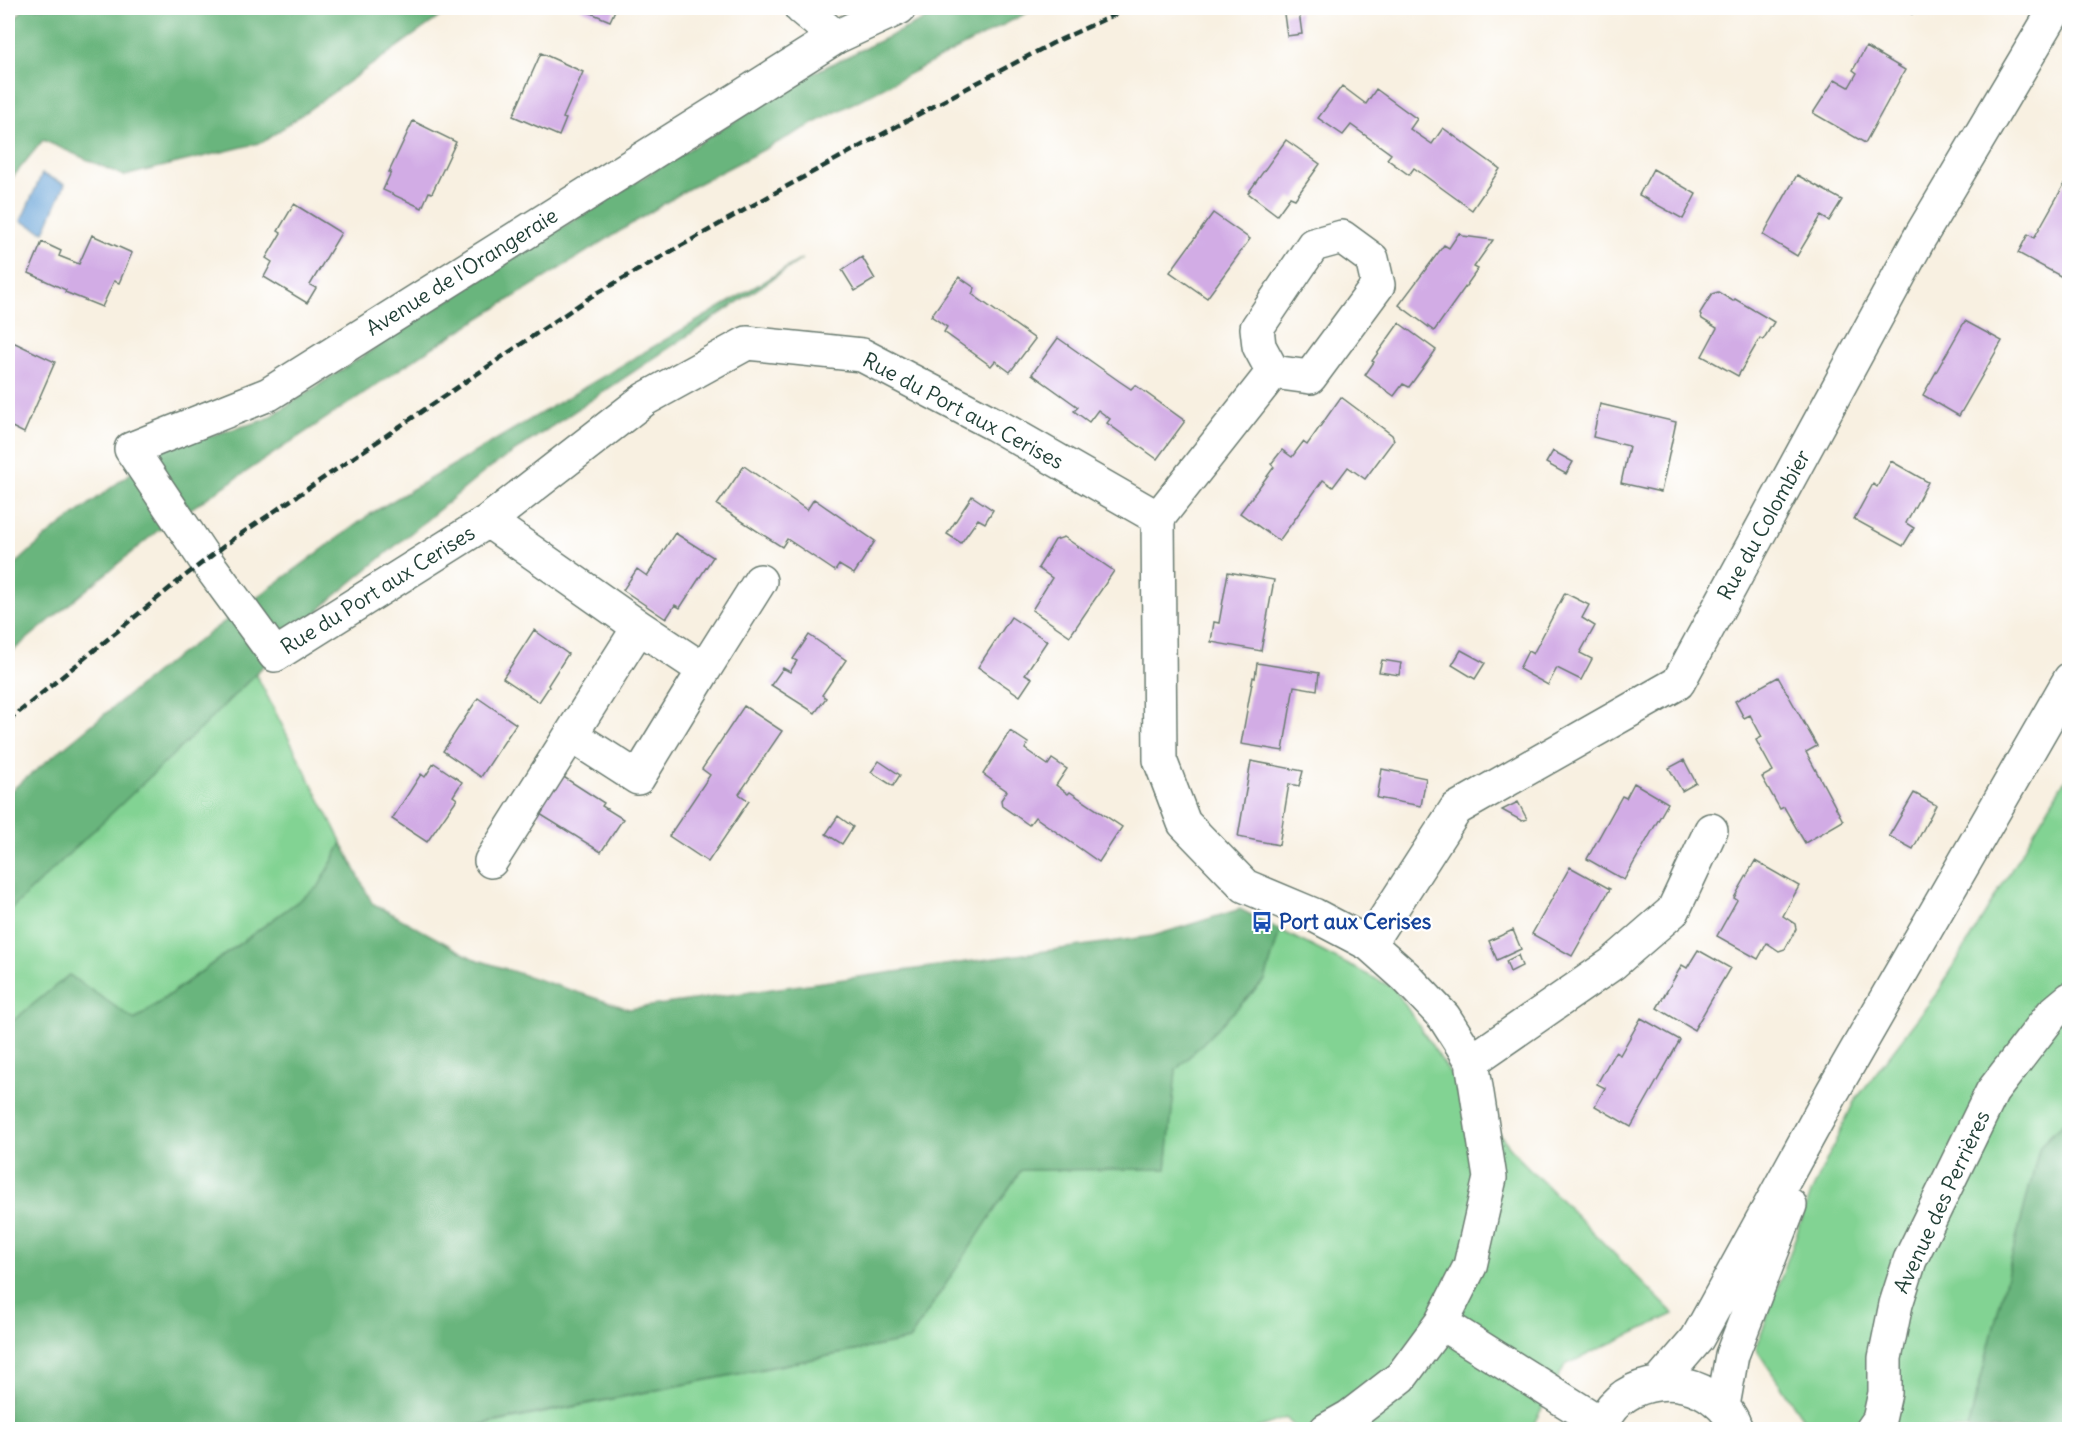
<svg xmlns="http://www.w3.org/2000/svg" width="2077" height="1437" font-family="Delius,sans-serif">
	<rect width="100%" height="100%" fill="#fff"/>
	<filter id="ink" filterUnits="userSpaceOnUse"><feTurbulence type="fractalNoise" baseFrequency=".0167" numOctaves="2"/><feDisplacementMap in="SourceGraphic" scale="12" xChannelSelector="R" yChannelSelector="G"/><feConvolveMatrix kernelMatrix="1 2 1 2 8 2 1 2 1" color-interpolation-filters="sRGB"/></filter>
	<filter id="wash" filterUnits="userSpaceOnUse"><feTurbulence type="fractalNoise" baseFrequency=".008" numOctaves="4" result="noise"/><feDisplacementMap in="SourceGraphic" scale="24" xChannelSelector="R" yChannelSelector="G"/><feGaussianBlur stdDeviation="1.35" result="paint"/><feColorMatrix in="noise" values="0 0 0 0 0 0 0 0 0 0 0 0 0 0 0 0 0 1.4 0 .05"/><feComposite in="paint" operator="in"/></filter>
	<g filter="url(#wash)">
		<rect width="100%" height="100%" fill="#f8f0e1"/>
		<!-- green -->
		<path fill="#82d393" stroke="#508864" stroke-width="1.5" d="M 256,674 L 342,843 L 319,886 L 134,1020 L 69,975 L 8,1025 L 8,912 Z
			M 2069,773 L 2069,1117 L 2040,1146 L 1968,1429 L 1810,1429 L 1756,1349 L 1811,1193 L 1854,1102 L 1940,989 Z
			M 1280,930 L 1394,988 L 1452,1076 L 1519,1158 L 1674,1314 L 1565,1365 L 1531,1429 L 1298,1430 L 1286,1418 L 1251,1430 L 458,1430 L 909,1340 L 1021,1170 L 1166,1169 L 1176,1070 L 1265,980 Z"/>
		<!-- forest -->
		<path fill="#69b57d" stroke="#447958" stroke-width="1.5" d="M 24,8 L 452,8 L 263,142 L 124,176 L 43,140 L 8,183 L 8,28 Z
			M 948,8 L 1036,8 L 686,190 L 430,349 L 156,532 L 8,655 L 8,571 L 48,535 L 163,449 L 265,420 L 519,254 L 809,75 Z
			M 802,259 L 488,469 L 330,600 L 201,728 L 8,912 L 8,793 L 160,669 L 372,513 Z
			M 342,843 L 372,903 L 472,958 L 629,1009 L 1153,936 L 1240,909 L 1280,930 L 1265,980 L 1176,1070 L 1166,1169 L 1021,1170 L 909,1340 L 458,1429 L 8,1429 L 8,1025 L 69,975 L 135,1020 L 319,886 Z
			M 2069,1117 L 2069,1429 L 1968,1429 L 2040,1146 Z"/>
		<!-- water -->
		<path fill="#66a3d7" stroke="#427086" stroke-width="1.5" d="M 42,174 L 65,184 L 44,232 L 21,221 Z"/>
		<g id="blocks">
			<!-- building -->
			<path fill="#d2ace5" d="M 579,8 L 616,8 L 610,21 Z
				M 1901,8 L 1916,8 L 1912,14 Z
				M 1299,12 L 1302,34 L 1287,36 L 1284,14 Z
				M 1866,47 L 1905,70 L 1865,143 L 1813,113 L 1835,79 L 1849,87 L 1857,73 L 1853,70 Z
				M 541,53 L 583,72 L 563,118 L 566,119 L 559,136 L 513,116 Z
				M 1342,86 L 1366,104 L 1376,89 L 1417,119 L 1410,129 L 1432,144 L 1443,128 L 1500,169 L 1472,210 L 1414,168 L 1409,175 L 1387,159 L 1391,154 L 1351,125 L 1343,135 L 1318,118 Z
				M 413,121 L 456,142 L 432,193 L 429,192 L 422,208 L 383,190 L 391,172 L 389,172 Z
				M 1286,140 L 1320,164 L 1295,199 L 1290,197 L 1277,215 L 1248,193 Z
				M 1653,169 L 1696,194 L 1683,219 L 1639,195 Z
				M 1797,175 L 1842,200 L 1829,221 L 1821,216 L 1797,256 L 1763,235 Z
				M 2065,183 L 2070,185 L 2070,269 L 2064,278 L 2018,253 L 2028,234 L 2034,238 Z
				M 294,204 L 341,233 L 310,285 L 316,288 L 307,303 L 264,277 L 272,262 L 266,258 L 281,233 L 278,231 Z
				M 1213,213 L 1250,239 L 1207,298 L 1170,272 Z
				M 1459,233 L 1463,236 L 1493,240 L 1474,267 L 1478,269 L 1434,331 L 1399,305 L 1444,245 L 1449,248 Z
				M 92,235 L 132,253 L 119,283 L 114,281 L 102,307 L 65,292 L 66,290 L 29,273 L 42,242 L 61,251 L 59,256 L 79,264 Z
				M 862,257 L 875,279 L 855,291 L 842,270 Z
				M 959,277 L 975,288 L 972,294 L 1035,339 L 1010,372 L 995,361 L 991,366 L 944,332 L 947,327 L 931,316 Z
				M 1718,292 L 1733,301 L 1735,299 L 1774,322 L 1763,340 L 1760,338 L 1738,376 L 1702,356 L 1717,328 L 1702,319 L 1700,313 L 1712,294 Z
				M 1965,321 L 2002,341 L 1959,416 L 1923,395 Z
				M 1399,323 L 1436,350 L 1409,387 L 1403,384 L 1394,396 L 1365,375 L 1374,362 L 1372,361 Z
				M 1058,338 L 1119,381 L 1131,389 L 1135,385 L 1185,421 L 1157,459 L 1107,423 L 1110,419 L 1098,410 L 1089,422 L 1074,411 L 1078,407 L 1032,374 Z
				M 8,342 L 15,343 L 55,362 L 24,433 L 8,425 Z
				M 1341,397 L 1392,435 L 1394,440 L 1365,479 L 1348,467 L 1333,487 L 1323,480 L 1279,541 L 1240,513 L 1274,467 L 1271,464 L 1282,450 L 1292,457 L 1303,442 L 1307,445 Z
				M 1600,404 L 1676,422 L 1661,492 L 1621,483 L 1629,446 L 1593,437 Z
				M 1553,451 L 1573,462 L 1566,474 L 1546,463 Z
				M 1891,461 L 1928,482 L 1906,523 L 1914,528 L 1903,546 L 1854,519 L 1873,484 L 1877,487 Z
				M 744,466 L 807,510 L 814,499 L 875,541 L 854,574 L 839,565 L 835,571 L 787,539 L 782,547 L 717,505 Z
				M 972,496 L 993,510 L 985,523 L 978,519 L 961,543 L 947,534 Z
				M 675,533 L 713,557 L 680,608 L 675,605 L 666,619 L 623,590 L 637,569 L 647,576 Z
				M 1064,537 L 1114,571 L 1070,636 L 1032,610 L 1052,578 L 1038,568 L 1055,540 Z
				M 1228,572 L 1274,580 L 1261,651 L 1211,642 L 1214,622 L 1219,623 Z
				M 1565,593 L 1589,605 L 1582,618 L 1595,626 L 1580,653 L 1592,659 L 1581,680 L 1557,668 L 1548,685 L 1519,669 L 1528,651 L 1533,654 Z
				M 1011,617 L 1047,641 L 1025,674 L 1032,678 L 1020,696 L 978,667 Z
				M 534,630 L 568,654 L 548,685 L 549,687 L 539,702 L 503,678 Z
				M 809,635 L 846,660 L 822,695 L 826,698 L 815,713 L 771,685 L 783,668 L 790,672 L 797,661 L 793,659 Z
				M 1461,650 L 1485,663 L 1475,679 L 1452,665 Z
				M 1382,660 L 1401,663 L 1399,675 L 1379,672 Z
				M 1257,663 L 1319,673 L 1317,690 L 1294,686 L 1283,751 L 1241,744 L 1253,677 L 1255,678 Z
				M 1778,677 L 1817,746 L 1806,752 L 1843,821 L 1805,843 L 1784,807 L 1780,809 L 1762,777 L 1773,771 L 1756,740 L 1762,737 L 1750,715 L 1744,718 L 1735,701 Z
				M 478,698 L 516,724 L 481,777 L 443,751 Z
				M 744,706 L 782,731 L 739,794 L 749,801 L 708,862 L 669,836 L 710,775 L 702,769 Z
				M 1010,731 L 1028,743 L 1025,749 L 1048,765 L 1052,759 L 1067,769 L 1056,785 L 1068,794 L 1070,792 L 1122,827 L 1099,862 L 1035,817 L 1029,825 L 1002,806 L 1001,800 L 1007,791 L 983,774 Z
				M 1684,760 L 1696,783 L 1682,791 L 1669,768 Z
				M 879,761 L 900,775 L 893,786 L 871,772 Z
				M 1251,761 L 1303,771 L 1299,786 L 1289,784 L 1279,845 L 1238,837 Z
				M 434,763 L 462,782 L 453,796 L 457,799 L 427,842 L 392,819 L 421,774 L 425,777 Z
				M 1382,769 L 1426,778 L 1421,806 L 1377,798 Z
				M 559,774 L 604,803 L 602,806 L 623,819 L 601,852 L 535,811 Z
				M 1634,783 L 1668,803 L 1624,880 L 1587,859 L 1622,796 L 1626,798 Z
				M 1914,793 L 1936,805 L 1913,849 L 1889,836 Z
				M 1518,802 L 1527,819 L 1522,821 L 1502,810 Z
				M 838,816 L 853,827 L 842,844 L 826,834 Z
				M 1755,861 L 1799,886 L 1783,916 L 1795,924 L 1796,929 L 1785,949 L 1779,951 L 1767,943 L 1758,959 L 1717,936 L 1737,900 L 1734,898 Z
				M 1570,867 L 1610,889 L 1572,956 L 1532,934 Z
				M 1513,930 L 1521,949 L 1497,960 L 1489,941 Z
				M 1698,950 L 1730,968 L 1694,1030 L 1657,1008 L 1682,965 L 1687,968 Z
				M 1518,955 L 1522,966 L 1510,972 L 1506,961 Z
				M 1641,1018 L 1680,1040 L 1631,1127 L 1595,1106 L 1605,1088 L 1597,1084 L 1615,1052 L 1620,1055 Z"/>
		</g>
	</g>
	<g filter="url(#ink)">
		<use href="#blocks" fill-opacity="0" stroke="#6b7c71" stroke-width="1.5"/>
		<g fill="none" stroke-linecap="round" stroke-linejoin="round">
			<defs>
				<path id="minor" d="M 801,8 L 836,37
					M 899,8 L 836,37 L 269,394 L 131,449 L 206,561 L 275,655 L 488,521 L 645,399 L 747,343 L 862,355 L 994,424 L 1158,518 L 1160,760 L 1184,823 L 1245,886 L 1314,915 L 1369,944 L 1406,977 L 1444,1017 L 1472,1061 L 1490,1178 L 1470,1266 L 1441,1323 L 1401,1377 L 1349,1417 L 1326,1430
					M 1158,518 L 1273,372 L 1310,377 L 1378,285 L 1372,259 L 1342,237 L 1313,245 L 1257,328 L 1259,346 L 1273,372
					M 488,521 L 639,627 L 491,861
					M 704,670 L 760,581
					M 571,735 L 638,778 L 704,670 L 639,627
					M 1369,944 L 1456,809 L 1678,683 L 1920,237 L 2056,8
					M 1472,1061 L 1612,964 L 1673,911 L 1711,830
					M 1441,1323 L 1602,1424"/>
				<path id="tertiary" d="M 1872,1430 L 1879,1420 L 1885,1393 L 1885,1358 L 1896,1304 L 1910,1260 L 1992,1092 L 2052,1014 L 2070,999"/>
				<path id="secondary" d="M 1660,1382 L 1697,1339 L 1833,1091 L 2070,679
					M 1723,1406 L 1732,1355 L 1790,1205
					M 1600,1430 C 1614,1381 1679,1370 1715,1400 C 1724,1407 1733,1418 1736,1430"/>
			</defs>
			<!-- minor casing -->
			<use href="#minor" stroke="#6b7c71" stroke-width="36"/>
			<!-- tertiary casing -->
			<use href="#tertiary" stroke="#6b7c71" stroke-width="36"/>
			<!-- secondary casing -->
			<use href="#secondary" stroke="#6b7c71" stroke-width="36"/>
			<!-- minor -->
			<use href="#minor" stroke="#fff" stroke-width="33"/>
			<!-- tertiary -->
			<use href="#tertiary" stroke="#fff" stroke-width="33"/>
			<!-- secondary -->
			<use href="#secondary" stroke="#fff" stroke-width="33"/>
			<!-- rail -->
			<path stroke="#1f3d34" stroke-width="4.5" stroke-dasharray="9 4.5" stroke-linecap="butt" d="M 8,721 L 181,579 L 232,540 L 592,296 L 780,190 L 956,94 L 1053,43 L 1129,8"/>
		</g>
	</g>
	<!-- icons -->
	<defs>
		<symbol id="bus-bare" viewBox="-9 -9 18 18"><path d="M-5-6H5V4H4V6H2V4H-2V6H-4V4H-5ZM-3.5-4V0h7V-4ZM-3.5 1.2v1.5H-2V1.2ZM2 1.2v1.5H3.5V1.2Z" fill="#1a4fb4" stroke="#fff" stroke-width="2.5" paint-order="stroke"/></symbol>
	</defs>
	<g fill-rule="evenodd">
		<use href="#bus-bare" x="1247" y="907" width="30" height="30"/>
	</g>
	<g text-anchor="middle" stroke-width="4.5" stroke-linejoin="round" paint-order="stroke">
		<!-- street labels -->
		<g font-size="21" fill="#1f3d34" stroke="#fff">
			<text transform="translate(462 272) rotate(-32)" y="7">Avenue de l'Orangeraie</text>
			<text transform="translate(963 411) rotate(28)" y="7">Rue du Port aux Cerises</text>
			<text transform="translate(1764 525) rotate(-61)" y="7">Rue du Colombier</text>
			<text transform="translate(378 590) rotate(-32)" y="7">Rue du Port aux Cerises</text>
			<text transform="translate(1942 1202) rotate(-65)" y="7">Avenue des Perrières</text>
		</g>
		<!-- transit labels -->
		<g font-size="21" font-weight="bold" fill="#164399" stroke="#fff" text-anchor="start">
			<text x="1279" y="929">Port aux Cerises</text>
		</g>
	</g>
	<!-- margin -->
	<rect width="2077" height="1437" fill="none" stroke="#fff" stroke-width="30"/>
</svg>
